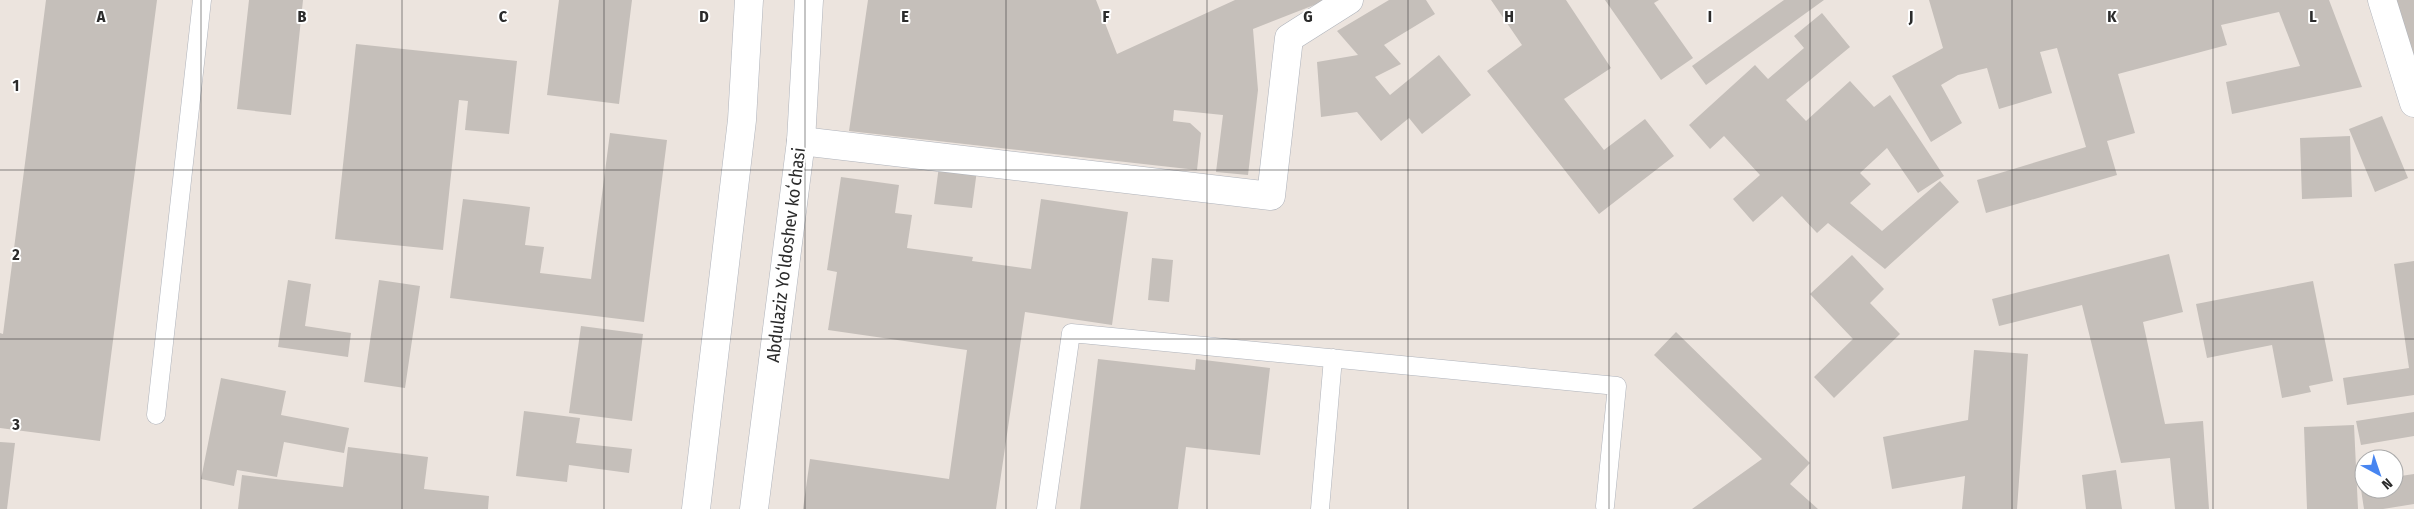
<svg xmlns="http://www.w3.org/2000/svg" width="2414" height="509" font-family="'Fira Sans Condensed',sans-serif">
	<rect width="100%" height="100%" fill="#ece4de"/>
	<!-- building -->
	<path fill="#c5bfba" d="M 46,0 L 157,0 L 100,441 L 0,428 L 0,333 L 3,334 Z
		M 249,0 L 303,0 L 291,115 L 237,109 Z
		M 559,0 L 632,0 L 619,104 L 547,95 Z
		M 868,0 L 1096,0 L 1117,54 L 1235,0 L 1327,0 L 1253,29 L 1258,90 L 1248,175 L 1216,172 L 1223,115 L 1174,110 L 1173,121 L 1190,123 L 1201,133 L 1197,170 L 849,131 Z
		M 1389,0 L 1426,0 L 1435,14 L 1384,45 L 1401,64 L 1375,77 L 1390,95 L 1439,55 L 1471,95 L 1422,134 L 1409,118 L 1381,141 L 1357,112 L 1321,117 L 1317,62 L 1358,55 L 1337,31 Z
		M 1491,0 L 1566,0 L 1611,68 L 1564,99 L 1604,150 L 1645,119 L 1674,156 L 1599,214 L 1487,71 L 1522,45 Z
		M 1605,0 L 1659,0 L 1654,3 L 1693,58 L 1661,80 Z
		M 1784,0 L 1824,0 L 1706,85 L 1692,66 Z
		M 1929,0 L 2329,0 L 2362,87 L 2232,114 L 2226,82 L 2300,66 L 2279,12 L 2221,25 L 2227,45 L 2118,74 L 2135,133 L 2107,141 L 2117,175 L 1986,213 L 1977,180 L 2086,147 L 2057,48 L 2040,52 L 2052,93 L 1999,109 L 1987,68 L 1958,75 L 1941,85 L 1962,123 L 1931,142 L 1892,76 L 1943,48 Z
		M 2391,0 L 2414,0 L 2414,66 Z
		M 1822,13 L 1850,47 L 1786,100 L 1806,121 L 1850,81 L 1874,107 L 1890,95 L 1944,176 L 1918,193 L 1887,148 L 1860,173 L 1871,184 L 1850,203 L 1882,231 L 1940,181 L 1959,202 L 1885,269 L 1828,223 L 1817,233 L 1782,196 L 1753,222 L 1733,199 L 1760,175 L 1724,136 L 1710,149 L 1689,125 L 1755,65 L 1768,79 L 1804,48 L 1794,36 Z
		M 356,44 L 517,61 L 509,134 L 465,130 L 468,101 L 459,100 L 443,250 L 335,239 Z
		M 2382,116 L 2408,178 L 2375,192 L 2349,129 Z
		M 610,133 L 667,140 L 644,322 L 450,298 L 463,199 L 530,207 L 525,245 L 544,247 L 540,273 L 591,279 Z
		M 2350,136 L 2352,197 L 2302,199 L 2300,138 Z
		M 939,166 L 977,170 L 972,208 L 934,204 Z
		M 841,177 L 899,185 L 895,213 L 912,215 L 907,248 L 973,257 L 972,261 L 1031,269 L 1041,199 L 1128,212 L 1112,325 L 1025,312 L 996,509 L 803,509 L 810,459 L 949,479 L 967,350 L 828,330 L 837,272 L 827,270 Z
		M 2169,254 L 2183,312 L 2143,322 L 2165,424 L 2203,421 L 2209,509 L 2175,509 L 2170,458 L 2121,463 L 2082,305 L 1999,326 L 1992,299 Z
		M 1852,255 L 1884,289 L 1870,303 L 1900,334 L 1834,398 L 1814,377 L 1853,339 L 1810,294 Z
		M 1152,258 L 1173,260 L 1169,302 L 1148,300 Z
		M 2414,261 L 2414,395 L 2347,405 L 2343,378 L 2409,368 L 2394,264 Z
		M 288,280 L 311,284 L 305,326 L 351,333 L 348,357 L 278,347 Z
		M 379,280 L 420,286 L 405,388 L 364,382 Z
		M 2313,281 L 2333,381 L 2309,386 L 2311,392 L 2282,398 L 2272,345 L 2207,358 L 2196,304 Z
		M 581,326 L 643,334 L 632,421 L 569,413 Z
		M 1676,332 L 1810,463 L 1790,484 L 1818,509 L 1692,509 L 1762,459 L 1654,355 Z
		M 1974,350 L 2028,354 L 2017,509 L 1962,509 L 1965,476 L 1892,489 L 1883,437 L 1968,420 Z
		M 1098,359 L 1195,370 L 1196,359 L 1270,368 L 1260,455 L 1186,447 L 1178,509 L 1080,509 Z
		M 221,378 L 286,391 L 281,415 L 349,428 L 344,453 L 284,442 L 277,477 L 237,470 L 234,486 L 201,479 Z
		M 524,411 L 580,418 L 576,443 L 632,449 L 629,473 L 569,465 L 567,482 L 516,476 Z
		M 2414,412 L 2414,436 L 2361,445 L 2356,421 Z
		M 2354,425 L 2358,509 L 2307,509 L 2304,427 Z
		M 0,442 L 15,443 L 7,509 L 0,509 Z
		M 348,447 L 428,457 L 424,489 L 489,496 L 488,509 L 238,509 L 242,475 L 343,487 Z
		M 2116,470 L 2122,509 L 2086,509 L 2082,475 Z
		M 2414,474 L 2414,504 L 2383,509 L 2364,509 L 2360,483 L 2364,482 L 2364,489 L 2394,489 L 2394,477 Z"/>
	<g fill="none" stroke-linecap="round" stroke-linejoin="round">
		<defs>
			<path id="service" d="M 156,415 L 202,0
				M 1046,509 L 1071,333 L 1617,386 L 1605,506
				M 1320,509 L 1333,358"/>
			<path id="minor" d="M 2382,0 L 2414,103
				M 801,141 L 1271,196 L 1289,38 L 1349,0"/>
			<path id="secondary" d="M 696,509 L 742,120 L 749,0
				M 754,509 L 801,141 L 809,0"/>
		</defs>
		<!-- service casing -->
		<use href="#service" stroke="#afb3bb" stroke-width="19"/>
		<!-- minor casing -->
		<use href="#minor" stroke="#afb3bb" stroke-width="29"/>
		<!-- secondary casing -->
		<use href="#secondary" stroke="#afb3bb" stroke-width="29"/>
		<!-- service -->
		<use href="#service" stroke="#fff" stroke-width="18"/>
		<!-- minor -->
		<use href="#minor" stroke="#fff" stroke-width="28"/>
		<!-- secondary -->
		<use href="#secondary" stroke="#fff" stroke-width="28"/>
	</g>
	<!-- grid -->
	<path fill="none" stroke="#2b2b2b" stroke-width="1" stroke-opacity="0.55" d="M 201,0 L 201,509M 402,0 L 402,509M 604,0 L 604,509M 805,0 L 805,509M 1006,0 L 1006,509M 1207,0 L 1207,509M 1408,0 L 1408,509M 1609,0 L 1609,509M 1810,0 L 1810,509M 2012,0 L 2012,509M 2213,0 L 2213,509M 0,170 L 2414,170M 0,339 L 2414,339"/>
	<g text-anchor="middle" stroke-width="4" stroke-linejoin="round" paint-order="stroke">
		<!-- street labels -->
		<g font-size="18" fill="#2b2b2b" stroke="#fff">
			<text transform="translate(786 255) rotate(-83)" y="6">Abdulaziz Yoʻldoshev koʻchasi</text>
		</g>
	</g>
	<g font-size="16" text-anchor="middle" font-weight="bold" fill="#2b2b2b" stroke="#fff" stroke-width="4" stroke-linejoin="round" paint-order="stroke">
		<text x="101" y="22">A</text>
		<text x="302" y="22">B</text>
		<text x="503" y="22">C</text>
		<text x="704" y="22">D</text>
		<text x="905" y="22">E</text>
		<text x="1106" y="22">F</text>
		<text x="1308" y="22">G</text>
		<text x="1509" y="22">H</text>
		<text x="1710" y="22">I</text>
		<text x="1911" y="22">J</text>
		<text x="2112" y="22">K</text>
		<text x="2313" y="22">L</text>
		<text x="16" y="91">1</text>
		<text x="16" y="260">2</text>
		<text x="16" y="430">3</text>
	</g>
	<!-- north arrow -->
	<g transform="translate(2379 474) rotate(140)"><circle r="24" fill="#ffffff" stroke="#aaaaaa"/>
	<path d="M0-4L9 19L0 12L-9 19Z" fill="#4785f1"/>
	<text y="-8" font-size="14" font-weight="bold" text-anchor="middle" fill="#2b2b2b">N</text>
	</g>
</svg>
